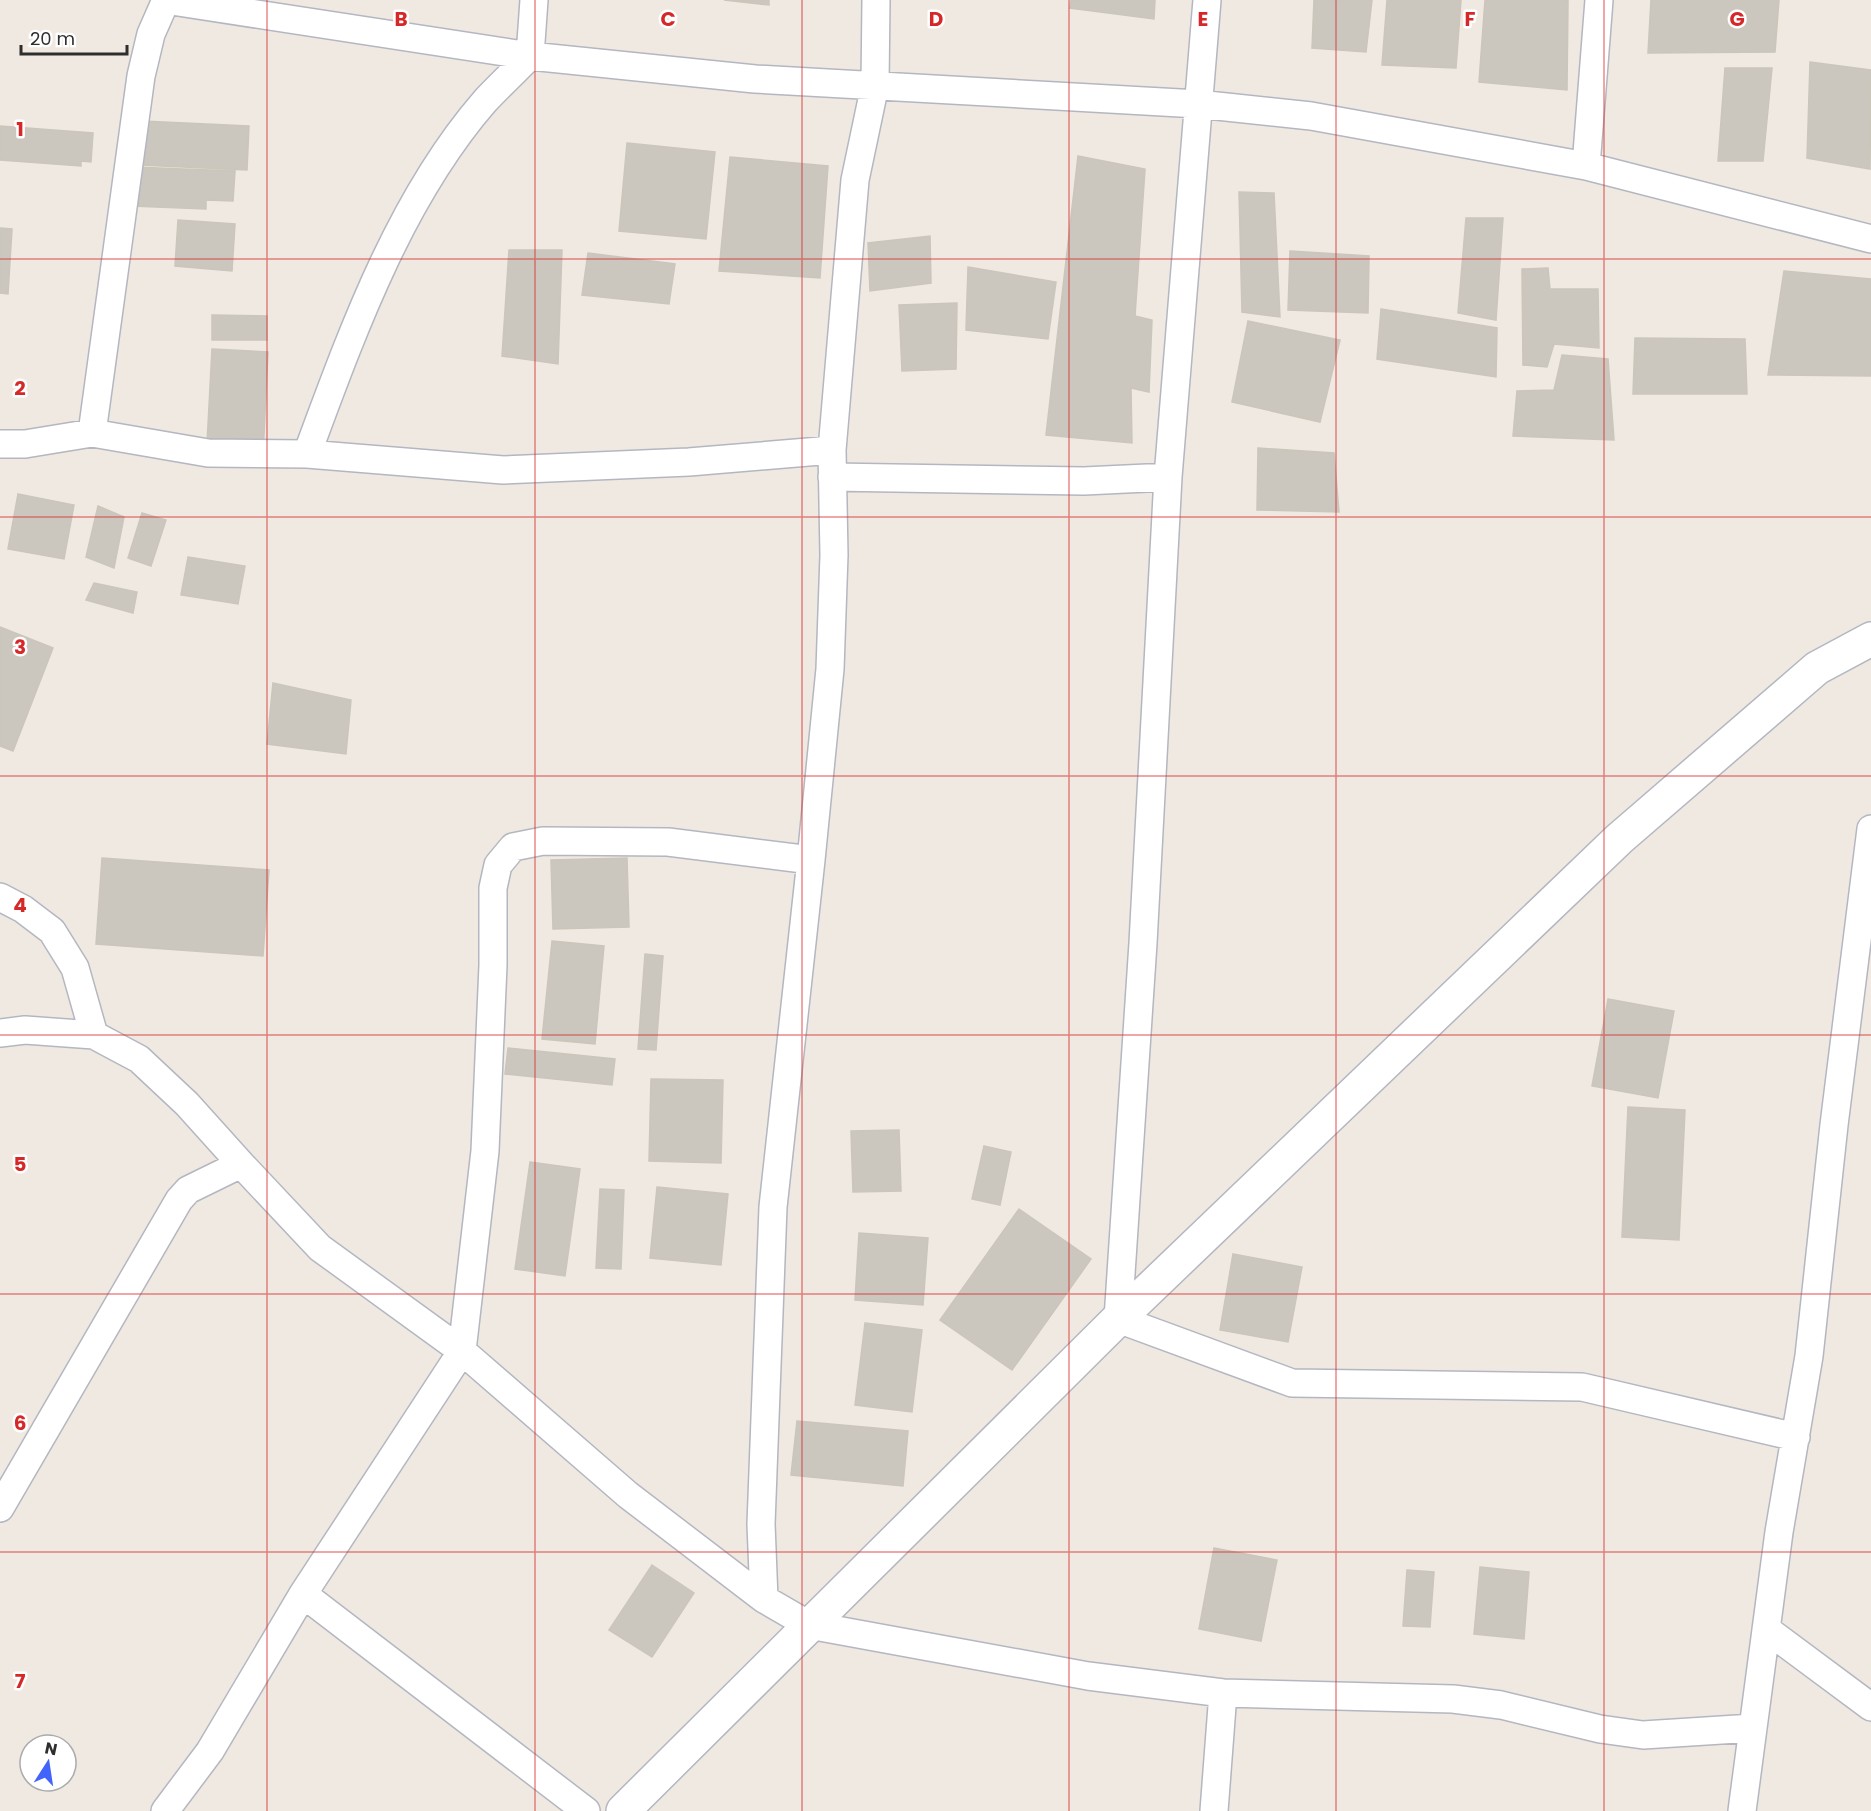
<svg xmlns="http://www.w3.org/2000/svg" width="1871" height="1811" font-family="Poppins,sans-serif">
	<rect width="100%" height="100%" fill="#efe9e1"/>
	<!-- building -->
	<path fill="#cbc7bf" stroke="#cbc5ba" stroke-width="1.5" d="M 724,0 L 769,0 L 769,5 Z
		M 1071,0 L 1155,0 L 1154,19 L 1070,8 Z
		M 1314,0 L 1372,0 L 1366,52 L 1312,48 Z
		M 1387,0 L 1461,0 L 1456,68 L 1382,65 Z
		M 1485,0 L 1568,0 L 1567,90 L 1479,82 Z
		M 1651,0 L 1779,0 L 1775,52 L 1648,53 Z
		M 1810,62 L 1871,70 L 1870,169 L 1807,158 Z
		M 1725,68 L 1772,68 L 1763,161 L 1718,161 Z
		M 142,121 L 249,126 L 247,170 L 140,165 Z
		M 0,126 L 93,133 L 91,162 L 81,161 L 81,166 L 0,160 Z
		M 627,143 L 715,152 L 706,239 L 619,231 Z
		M 1078,156 L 1145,169 L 1135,316 L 1152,320 L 1149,392 L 1131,388 L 1132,443 L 1046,435 Z
		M 730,157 L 828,166 L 820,278 L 719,271 Z
		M 133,167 L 235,171 L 233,201 L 206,200 L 206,209 L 132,206 Z
		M 1239,192 L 1274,193 L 1280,317 L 1242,312 Z
		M 1466,218 L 1503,218 L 1496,320 L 1458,313 Z
		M 178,220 L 235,224 L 232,271 L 175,266 Z
		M 0,228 L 12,229 L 8,294 L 0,293 Z
		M 930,236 L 931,283 L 870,291 L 868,243 Z
		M 509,250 L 562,250 L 558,364 L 502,356 Z
		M 1290,251 L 1369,256 L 1368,313 L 1288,310 Z
		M 588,253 L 675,264 L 669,304 L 582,295 Z
		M 968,267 L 1056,282 L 1048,339 L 966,330 Z
		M 1548,268 L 1550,289 L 1598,289 L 1599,348 L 1554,344 L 1547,367 L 1523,365 L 1522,269 Z
		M 1784,271 L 1871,279 L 1871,376 L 1768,375 Z
		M 957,303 L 956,369 L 902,371 L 899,305 Z
		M 1381,309 L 1497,328 L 1496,377 L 1377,359 Z
		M 212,315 L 267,316 L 267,340 L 212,340 Z
		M 1248,321 L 1340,340 L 1320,422 L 1232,402 Z
		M 1635,338 L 1745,339 L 1747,394 L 1633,394 Z
		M 212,349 L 268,352 L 263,455 L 207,444 Z
		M 1562,355 L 1608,359 L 1614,440 L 1513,436 L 1517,391 L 1554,390 Z
		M 1258,448 L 1334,453 L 1339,512 L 1257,510 Z
		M 18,494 L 74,505 L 64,559 L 8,549 Z
		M 98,506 L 124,517 L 114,568 L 86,557 Z
		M 142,513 L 166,520 L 151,566 L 128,558 Z
		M 188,557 L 245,566 L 238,604 L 181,595 Z
		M 94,583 L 137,592 L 133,613 L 86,600 Z
		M 0,627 L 53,648 L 13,751 L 0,746 Z
		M 273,683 L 351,700 L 346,754 L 267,744 Z
		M 102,858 L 269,870 L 263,956 L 96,944 Z
		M 627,858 L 629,927 L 553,929 L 551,860 Z
		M 552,941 L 604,946 L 595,1044 L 542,1039 Z
		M 645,954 L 663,956 L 656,1050 L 638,1049 Z
		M 1608,999 L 1674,1011 L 1658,1098 L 1592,1086 Z
		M 508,1048 L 615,1059 L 612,1085 L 505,1074 Z
		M 651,1079 L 723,1080 L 721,1163 L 649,1161 Z
		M 1628,1107 L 1685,1110 L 1679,1240 L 1622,1237 Z
		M 899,1130 L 901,1191 L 853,1192 L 851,1131 Z
		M 984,1146 L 1011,1152 L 1000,1205 L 972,1199 Z
		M 530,1162 L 580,1169 L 565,1276 L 515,1269 Z
		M 657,1187 L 728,1194 L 721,1265 L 650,1258 Z
		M 600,1189 L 624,1190 L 621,1269 L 596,1268 Z
		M 1019,1209 L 1091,1259 L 1012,1370 L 940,1320 Z
		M 859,1233 L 928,1238 L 923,1305 L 855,1300 Z
		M 1233,1254 L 1302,1267 L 1288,1342 L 1220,1330 Z
		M 865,1323 L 922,1330 L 912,1412 L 855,1405 Z
		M 797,1421 L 908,1431 L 903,1486 L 791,1475 Z
		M 1214,1548 L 1277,1560 L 1261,1641 L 1199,1629 Z
		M 652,1565 L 694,1593 L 652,1657 L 609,1630 Z
		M 1480,1567 L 1529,1572 L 1524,1639 L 1474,1634 Z
		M 1407,1570 L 1434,1572 L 1430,1627 L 1403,1626 Z"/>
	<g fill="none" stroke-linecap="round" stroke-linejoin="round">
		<defs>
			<path id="minor" d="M 165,0 L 530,56 L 755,79 L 1198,104 L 1311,116 L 1586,166 L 1871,239
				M 876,0 L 875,85 L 855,180 L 832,450 L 834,555 L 830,669 L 811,860 L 773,1207 L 761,1524 L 764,1599 L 809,1625 L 1088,1676 L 1223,1693 L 1453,1699 L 1501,1705 L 1600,1729 L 1643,1735 L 1753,1728
				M 1207,0 L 1168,477 L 1143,943 L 1118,1319 L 1292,1383 L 1582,1387 L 1796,1437
				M 1586,166 L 1599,0
				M 92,433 L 141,76 L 151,34 L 166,0
				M 0,444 L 25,444 L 92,433 L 208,453 L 307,454 L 503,470 L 689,462 L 832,450
				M 307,454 C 352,333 399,200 485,101 C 499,86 515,71 530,56 L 534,0
				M 832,477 L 1084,481 L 1168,477
				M 0,897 L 23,909 L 52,931 L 75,968 L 94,1035
				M 0,1033 L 25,1030 L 94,1035 L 139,1059 L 187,1104 L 241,1164 L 320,1248 L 462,1351 L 628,1495 L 764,1599
				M 0,1508 L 179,1200 L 188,1190 L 241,1164
				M 303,1594 L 586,1811
				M 1766,1629 L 1871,1707
				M 165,1811 L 210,1751 L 303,1594 L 462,1351 L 485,1151 L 493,965 L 493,888 L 498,865 L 513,847 L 543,841 L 668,842 L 811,860
				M 1214,1811 L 1223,1693
				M 1742,1811 L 1779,1532 L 1809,1356 L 1834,1125 L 1871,829"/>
			<path id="tertiary" d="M 623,1811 L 1118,1319 L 1619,839 L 1817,668 L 1871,639"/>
		</defs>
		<!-- minor casing -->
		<use href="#minor" stroke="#b4b7c1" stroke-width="30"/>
		<!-- tertiary casing -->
		<use href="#tertiary" stroke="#b4b7c1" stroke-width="36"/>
		<!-- minor -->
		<use href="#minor" stroke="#fff" stroke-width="27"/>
		<!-- tertiary -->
		<use href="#tertiary" stroke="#fff" stroke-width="33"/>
	</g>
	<!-- grid -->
	<path fill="none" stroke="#d62828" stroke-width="1.5" stroke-opacity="0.55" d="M 267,0 L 267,1811M 535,0 L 535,1811M 802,0 L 802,1811M 1069,0 L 1069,1811M 1336,0 L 1336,1811M 1604,0 L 1604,1811M 0,259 L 1871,259M 0,517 L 1871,517M 0,776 L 1871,776M 0,1035 L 1871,1035M 0,1294 L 1871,1294M 0,1552 L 1871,1552"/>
	<g font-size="20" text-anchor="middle" font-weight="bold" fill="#d62828" stroke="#fff" stroke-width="5" stroke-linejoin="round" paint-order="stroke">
		<text x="401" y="26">B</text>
		<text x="668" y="26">C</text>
		<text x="936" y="26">D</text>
		<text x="1203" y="26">E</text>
		<text x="1470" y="26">F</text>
		<text x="1737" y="26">G</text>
		<text x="20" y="136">1</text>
		<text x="20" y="395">2</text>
		<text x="20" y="654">3</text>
		<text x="20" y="912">4</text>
		<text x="20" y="1171">5</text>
		<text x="20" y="1430">6</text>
		<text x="20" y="1688">7</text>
	</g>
	<!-- north arrow -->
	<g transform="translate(48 1763) rotate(12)"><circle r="28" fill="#ffffff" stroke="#ababab" stroke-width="1.5"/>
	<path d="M0-4.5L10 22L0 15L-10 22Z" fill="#4264fb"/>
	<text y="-9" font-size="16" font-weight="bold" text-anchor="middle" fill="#2e2e2e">N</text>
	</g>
	<!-- scale -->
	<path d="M21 45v9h106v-9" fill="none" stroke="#2e2e2e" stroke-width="3"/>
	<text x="30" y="45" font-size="18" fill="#2e2e2e" stroke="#ffffff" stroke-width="4.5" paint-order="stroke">20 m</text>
</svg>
